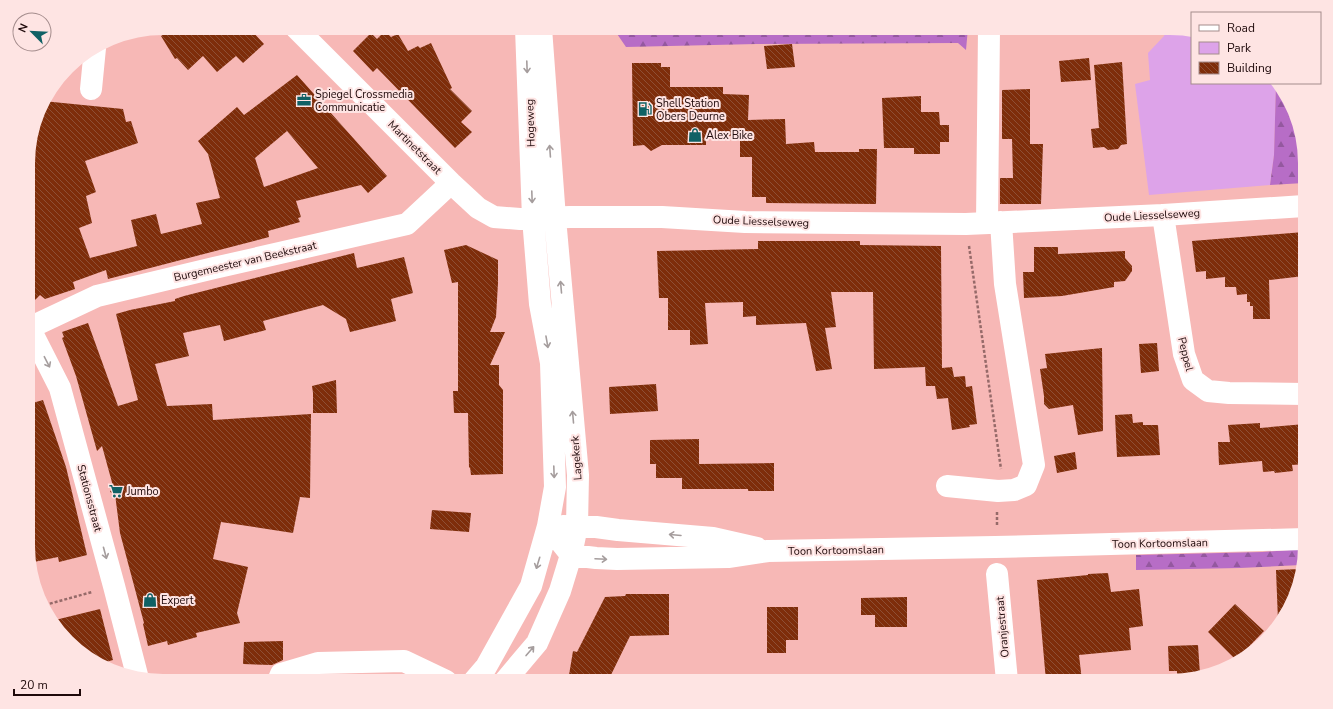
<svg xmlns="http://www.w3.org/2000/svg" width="1333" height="709" font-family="'Nunito Sans',sans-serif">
	<defs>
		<pattern id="forest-firs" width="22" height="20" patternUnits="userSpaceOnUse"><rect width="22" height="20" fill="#b76dc6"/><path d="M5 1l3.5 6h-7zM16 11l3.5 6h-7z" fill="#94589f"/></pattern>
		<pattern id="building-back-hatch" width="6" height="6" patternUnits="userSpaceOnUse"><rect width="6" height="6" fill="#7e2d0a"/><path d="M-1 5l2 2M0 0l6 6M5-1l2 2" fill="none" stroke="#8e4f35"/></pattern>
	</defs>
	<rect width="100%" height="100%" fill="#f7b8b6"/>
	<!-- green -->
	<path fill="#dda3e9" d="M 1167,28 L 1192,33 L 1192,83 L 1276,83 L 1274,155 L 1270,185 L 1149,195 L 1135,84 L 1150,80 L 1148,53 L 1164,36 Z"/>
	<!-- forest -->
	<path fill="url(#forest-firs)" d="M 613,28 L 968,28 L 966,50 L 958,43 L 757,44 L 626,47 Z
		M 1276,83 L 1282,88 L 1304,145 L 1304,183 L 1270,185 L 1274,155 Z
		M 1304,549 L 1301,565 L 1240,568 L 1136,570 L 1136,555 L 1262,552 Z"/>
	<!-- building -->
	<path fill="url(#building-back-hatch)" fill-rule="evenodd" d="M 174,28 L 249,28 L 264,44 L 243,63 L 236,56 L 217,72 L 203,56 L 188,70 L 177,58 L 175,59 L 161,36 Z
		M 385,31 L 391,37 L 398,34 L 408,51 L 418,46 L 420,48 L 431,43 L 452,88 L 450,89 L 472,111 L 461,122 L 472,132 L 455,148 L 377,68 L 373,72 L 353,51 L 371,33 L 377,39 Z
		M 792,44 L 795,67 L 767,69 L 764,46 Z
		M 1089,58 L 1091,80 L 1061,82 L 1059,61 Z
		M 1122,62 L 1127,144 L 1121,145 L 1118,149 L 1108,150 L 1104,147 L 1093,148 L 1091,129 L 1099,128 L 1094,65 Z
		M 632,63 L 661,63 L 661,67 L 670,67 L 670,87 L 723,87 L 723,94 L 749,95 L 748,120 L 785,119 L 786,144 L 814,142 L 815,152 L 859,152 L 859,149 L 877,149 L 876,204 L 766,203 L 766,197 L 752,197 L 752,157 L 740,157 L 740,136 L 706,136 L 706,145 L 662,145 L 651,151 L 644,145 L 633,146 Z
		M 297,75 L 387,176 L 368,193 L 361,185 L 296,201 L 301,217 L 298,218 L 300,222 L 268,231 L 269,237 L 108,279 L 106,270 L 73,282 L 75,289 L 45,299 L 40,295 L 29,306 L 28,154 L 43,101 L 123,109 L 126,122 L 131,121 L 138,143 L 85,161 L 96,192 L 86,196 L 92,223 L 79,228 L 90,258 L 137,246 L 131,220 L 156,214 L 161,234 L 202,224 L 196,203 L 220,198 L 208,154 L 198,141 L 237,107 L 244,115 ZM 287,131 L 318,168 L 264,187 L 255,158 Z
		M 1030,89 L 1030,144 L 1043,144 L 1041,204 L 1000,204 L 1000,178 L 1013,178 L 1012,139 L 1002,139 L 1002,90 Z
		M 921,96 L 921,112 L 939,112 L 940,125 L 949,125 L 949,142 L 940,142 L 940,154 L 914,154 L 914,148 L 884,148 L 882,98 Z
		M 1304,232 L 1304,276 L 1269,280 L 1270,319 L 1253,319 L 1253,306 L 1250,306 L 1250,302 L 1247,302 L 1247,294 L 1237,295 L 1236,287 L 1225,287 L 1225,277 L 1206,279 L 1206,271 L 1196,272 L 1192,241 Z
		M 758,241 L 860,241 L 860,245 L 941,246 L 942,368 L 952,367 L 954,377 L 965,376 L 966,387 L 972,386 L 977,424 L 969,425 L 970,427 L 952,430 L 948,398 L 937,399 L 935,386 L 926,386 L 925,367 L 874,369 L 873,292 L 831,292 L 836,327 L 825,328 L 832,369 L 816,371 L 806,323 L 756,325 L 756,316 L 743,317 L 743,302 L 705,303 L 708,344 L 690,345 L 690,330 L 668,330 L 668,298 L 659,298 L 657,251 L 758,249 Z
		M 466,245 L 498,260 L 498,283 L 496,317 L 490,332 L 505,332 L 490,365 L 499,365 L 499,385 L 503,390 L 503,474 L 471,475 L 470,467 L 469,468 L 468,413 L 454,413 L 453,391 L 458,391 L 458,282 L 452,283 L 444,250 Z
		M 1034,247 L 1058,247 L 1058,254 L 1125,251 L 1125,258 L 1132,266 L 1132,271 L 1125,281 L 1114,282 L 1114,287 L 1062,296 L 1024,298 L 1023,272 L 1034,272 Z
		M 354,253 L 357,268 L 404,257 L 413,293 L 391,299 L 396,321 L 350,332 L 346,319 L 323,305 L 263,321 L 266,330 L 224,341 L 220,325 L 183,333 L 189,356 L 155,364 L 167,406 L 212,404 L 213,420 L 311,414 L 310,498 L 300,497 L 293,533 L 221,522 L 213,559 L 248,567 L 237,613 L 240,623 L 196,633 L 197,637 L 168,645 L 167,641 L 148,646 L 143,624 L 144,623 L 120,533 L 115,494 L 110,492 L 113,486 L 102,446 L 97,451 L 76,376 L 62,338 L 64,337 L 62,332 L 88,323 L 118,406 L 138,400 L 116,314 L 130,310 L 175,301 L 175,299 L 184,296 Z
		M 1157,343 L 1159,371 L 1141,373 L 1139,344 Z
		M 1102,348 L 1103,431 L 1078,435 L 1073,405 L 1049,409 L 1044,404 L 1044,396 L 1040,369 L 1047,368 L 1045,354 Z
		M 336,380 L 337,413 L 313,413 L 313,393 L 312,386 Z
		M 656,384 L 658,411 L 610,414 L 609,387 Z
		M 43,400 L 66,467 L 87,555 L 59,562 L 58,557 L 29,563 L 29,404 Z
		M 1132,414 L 1133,423 L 1143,422 L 1143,425 L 1158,425 L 1160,455 L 1117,457 L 1115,415 Z
		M 1260,423 L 1260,428 L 1305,424 L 1305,464 L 1292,465 L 1293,471 L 1275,473 L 1274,471 L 1263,472 L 1262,461 L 1219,465 L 1218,442 L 1230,442 L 1228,425 Z
		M 699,439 L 699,464 L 774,463 L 774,491 L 748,491 L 748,489 L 682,489 L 682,478 L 656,478 L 656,464 L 650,464 L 650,440 Z
		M 1075,452 L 1077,469 L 1057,473 L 1054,456 Z
		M 432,510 L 471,513 L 469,532 L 430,529 Z
		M 1300,569 L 1291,606 L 1278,621 L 1276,570 Z
		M 1108,573 L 1111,592 L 1139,589 L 1143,626 L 1129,628 L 1131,650 L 1079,655 L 1082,681 L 1046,681 L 1037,580 L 1088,575 L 1088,574 Z
		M 626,594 L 669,594 L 669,635 L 630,636 L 608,681 L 568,681 L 573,651 L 577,652 L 605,597 L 625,596 Z
		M 907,597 L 907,627 L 875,627 L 875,615 L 861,615 L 861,598 Z
		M 1235,604 L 1264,631 L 1236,660 L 1208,632 Z
		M 767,607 L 798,607 L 798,640 L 786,640 L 786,653 L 767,653 Z
		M 100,609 L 113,660 L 99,664 L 51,621 Z
		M 283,641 L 283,660 L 272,665 L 243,664 L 244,642 Z
		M 1198,645 L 1200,674 L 1177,681 L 1177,671 L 1169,671 L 1168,646 Z"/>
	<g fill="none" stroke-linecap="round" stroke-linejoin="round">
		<!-- path -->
		<path stroke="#966a69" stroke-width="2.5" stroke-dasharray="3 2" stroke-linecap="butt" d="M 969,246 L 1001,469
			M 997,525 L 997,512
			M 45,605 L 92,592"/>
		<!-- minor -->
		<path stroke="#fff" stroke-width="22" d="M 296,28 L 451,183 L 478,208 L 494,217 L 520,219 L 570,217 L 662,217 L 745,222 L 966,224 L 1163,215 L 1304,206
			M 91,89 L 95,48
			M 1163,215 L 1184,354 L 1193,380 L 1208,391 L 1229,393 L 1305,394
			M 987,222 L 989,28
			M 29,327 L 60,388 L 114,586 L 137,675
			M 29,328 L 97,296 L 214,268 L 407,224 L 451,183
			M 947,486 L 998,491 L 1014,490 L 1026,485 L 1034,465 L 1005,284 L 1001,222
			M 548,526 L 571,555 L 596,558 L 617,559 L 728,557 L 768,551 L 995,547 L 1305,539
			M 563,526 L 596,527 L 618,530 L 713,538 L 757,548
			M 997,574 L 1007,681
			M 278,681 L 281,674 L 318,663 L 404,661 L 446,681
			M 474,681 L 486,667 L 531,586 L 548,526 L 555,487 L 551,363 L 540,304 L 533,218 L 526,28
			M 505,681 L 537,643 L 560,591 L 571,555 L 577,526 L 578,475 L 555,218 L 541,28"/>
	</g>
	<!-- one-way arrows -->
	<defs><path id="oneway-shaft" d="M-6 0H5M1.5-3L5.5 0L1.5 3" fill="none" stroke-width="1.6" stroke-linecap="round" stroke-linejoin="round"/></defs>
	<g stroke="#a59d9d">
		<use href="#oneway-shaft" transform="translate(527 67) rotate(88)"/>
		<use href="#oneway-shaft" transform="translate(550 151) rotate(-94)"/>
		<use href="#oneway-shaft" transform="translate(532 197) rotate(88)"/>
		<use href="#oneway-shaft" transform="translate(561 287) rotate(-95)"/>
		<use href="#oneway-shaft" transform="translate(547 342) rotate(80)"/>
		<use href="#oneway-shaft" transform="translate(47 362) rotate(63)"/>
		<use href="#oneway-shaft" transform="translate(573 417) rotate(-95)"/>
		<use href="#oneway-shaft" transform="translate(554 472) rotate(88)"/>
		<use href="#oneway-shaft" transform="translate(675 535) rotate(-175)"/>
		<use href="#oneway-shaft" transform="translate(105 553) rotate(75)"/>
		<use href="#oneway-shaft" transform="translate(601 559) rotate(3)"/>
		<use href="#oneway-shaft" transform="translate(538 563) rotate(107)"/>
		<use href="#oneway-shaft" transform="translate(530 651) rotate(-49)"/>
	</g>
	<!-- icons -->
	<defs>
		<symbol id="office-bare" viewBox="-9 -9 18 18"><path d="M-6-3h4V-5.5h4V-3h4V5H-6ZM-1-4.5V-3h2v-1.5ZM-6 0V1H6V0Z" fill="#106165" stroke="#fee4e3" stroke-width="2.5" paint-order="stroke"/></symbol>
		<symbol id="fuel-bare" viewBox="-9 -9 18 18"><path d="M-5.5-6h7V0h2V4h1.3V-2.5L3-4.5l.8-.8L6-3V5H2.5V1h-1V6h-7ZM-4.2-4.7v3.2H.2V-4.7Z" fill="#106165" stroke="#fee4e3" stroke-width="2.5" paint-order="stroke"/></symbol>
		<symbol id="shop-bare" viewBox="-9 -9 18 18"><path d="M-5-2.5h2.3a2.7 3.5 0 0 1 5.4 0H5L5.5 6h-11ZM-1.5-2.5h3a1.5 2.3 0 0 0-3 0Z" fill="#106165" stroke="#fee4e3" stroke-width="2.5" paint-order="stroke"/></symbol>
		<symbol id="supermarket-bare" viewBox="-9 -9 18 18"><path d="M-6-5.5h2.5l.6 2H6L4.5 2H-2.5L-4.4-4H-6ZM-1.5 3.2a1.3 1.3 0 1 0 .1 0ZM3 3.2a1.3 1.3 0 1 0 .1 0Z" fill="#106165" stroke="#fee4e3" stroke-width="2.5" paint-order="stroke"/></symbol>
	</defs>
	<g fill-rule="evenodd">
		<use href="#office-bare" x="294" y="90" width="20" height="20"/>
		<use href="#fuel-bare" x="635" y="99" width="20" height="20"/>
		<use href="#shop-bare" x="685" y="125" width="20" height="20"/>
		<use href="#supermarket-bare" x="106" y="481" width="20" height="20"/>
		<use href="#shop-bare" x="140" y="590" width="20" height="20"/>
	</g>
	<g text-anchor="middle" stroke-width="4" stroke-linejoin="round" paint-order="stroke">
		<!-- poi labels -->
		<g font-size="11" fill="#1e090a" stroke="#fee4e3" text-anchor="start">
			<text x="315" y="98">Spiegel Crossmedia<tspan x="315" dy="13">Communicatie</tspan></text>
			<text x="656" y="107">Shell Station<tspan x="656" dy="13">Obers Deurne</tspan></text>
			<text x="706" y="139">Alex Bike</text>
			<text x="127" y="495">Jumbo</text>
			<text x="161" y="604">Expert</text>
		</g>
		<!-- street labels -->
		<g font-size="11" fill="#1e090a" stroke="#fee4e3">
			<text transform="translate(530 123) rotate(-92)" y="4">Hogeweg</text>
			<text transform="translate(415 147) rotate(45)" y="4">Martinetstraat</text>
			<text transform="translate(1152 215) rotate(-3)" y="4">Oude Liesselseweg</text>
			<text transform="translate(761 221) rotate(2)" y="4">Oude Liesselseweg</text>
			<text transform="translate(245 261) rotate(-13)" y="4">Burgemeester van Beekstraat</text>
			<text transform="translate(1186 354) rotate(76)" y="4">Peppel</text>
			<text transform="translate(576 458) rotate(-94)" y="4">Lagekerk</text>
			<text transform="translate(90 498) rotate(75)" y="4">Stationsstraat</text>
			<text transform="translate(1160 543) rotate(-1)" y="4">Toon Kortoomslaan</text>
			<text transform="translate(836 550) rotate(-1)" y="4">Toon Kortoomslaan</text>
			<text transform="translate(1002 627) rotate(-95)" y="4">Oranjestraat</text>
		</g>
	</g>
	<!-- crop -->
	<path d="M0 0H1333V709H0ZM163 35H1170A128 128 0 0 1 1298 163V546A128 128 0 0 1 1170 674H163A128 128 0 0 1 35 546V163A128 128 0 0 1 163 35Z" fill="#fee4e3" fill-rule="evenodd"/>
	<!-- legend -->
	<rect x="1191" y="12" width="130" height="72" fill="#fee4e3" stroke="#a48c8c"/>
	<rect x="1199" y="25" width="20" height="6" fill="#ffffff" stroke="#a48c8c"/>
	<text x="1227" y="32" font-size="12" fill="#1e090a">Road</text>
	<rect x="1199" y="42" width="20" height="12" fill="#dda3e9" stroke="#a48c8c"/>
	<text x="1227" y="52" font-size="12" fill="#1e090a">Park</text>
	<rect x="1199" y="62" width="20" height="12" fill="url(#building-back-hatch)" stroke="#a48c8c"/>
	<text x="1227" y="72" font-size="12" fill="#1e090a">Building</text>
	<!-- north arrow -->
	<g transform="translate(32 32) rotate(294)"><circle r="19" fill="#fee4e3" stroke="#a48c8c"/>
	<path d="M0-3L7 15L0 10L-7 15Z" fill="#106165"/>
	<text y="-6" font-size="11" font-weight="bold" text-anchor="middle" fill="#1e090a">N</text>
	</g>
	<!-- scale -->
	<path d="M14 689v6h66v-6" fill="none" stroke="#1e090a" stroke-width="2"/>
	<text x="20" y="689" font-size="12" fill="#1e090a" stroke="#fee4e3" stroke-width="3" paint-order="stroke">20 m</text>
</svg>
